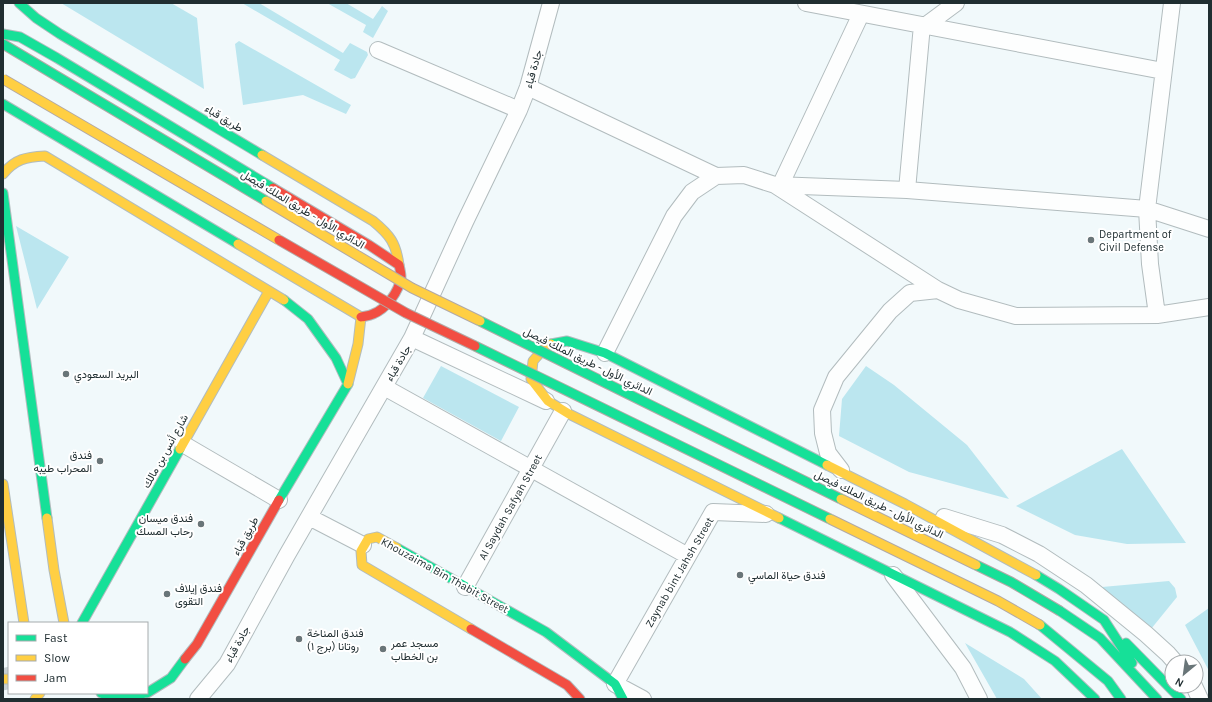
<svg xmlns="http://www.w3.org/2000/svg" width="1212" height="702" font-family="Karla,Vazirmatn,sans-serif">
	<rect width="100%" height="100%" fill="#f1f9fb"/>
	<!-- green -->
	<path fill="#bbe6ef" d="M 61,3 L 171,3 L 197,18 L 204,89 Z
		M 242,3 L 259,3 L 343,53 L 350,43 L 367,52 L 368,55 L 355,78 L 351,79 L 334,70 L 340,60 Z
		M 327,3 L 346,3 L 373,19 L 382,6 L 388,11 L 373,38 L 363,32 L 366,25 Z
		M 239,41 L 351,105 L 346,114 L 303,95 L 243,105 L 235,44 Z
		M 16,226 L 69,257 L 37,309 Z
		M 441,366 L 519,407 L 501,441 L 423,398 Z
		M 866,366 L 894,385 L 967,445 L 1009,499 L 909,472 L 839,436 L 842,399 Z
		M 1122,449 L 1186,543 L 1127,544 L 1075,535 L 1016,506 Z
		M 1169,581 L 1175,588 L 1177,597 L 1151,629 L 1102,587 Z
		M 1209,608 L 1209,671 L 1185,625 Z
		M 965,643 L 1024,679 L 1042,699 L 997,699 Z"/>
	<g fill="none" stroke-linecap="round" stroke-linejoin="round">
		<!-- primary-tunnel -->
		<path stroke="#c7d0d3" stroke-width="22" stroke-dasharray="22 11" stroke-linecap="butt" d="M 3,668 L 10,699"/>
		<defs>
			<path id="street" d="M 806,3 L 1163,71
				M 1172,3 L 1147,209 L 1150,264 L 1157,315 L 1209,307
				M 925,26 L 956,3
				M 378,50 L 519,110
				M 528,87 L 716,176
				M 775,185 L 907,190 L 1147,209 L 1209,229
				M 780,186 L 861,14
				M 907,190 L 922,25
				M 412,338 L 546,401
				M 605,353 L 674,216 L 692,192 L 716,176 L 744,175 L 775,185 L 938,290 L 959,300 L 1016,316 L 1157,315
				M 384,387 L 688,556
				M 183,444 L 279,500
				M 841,470 L 828,453 L 823,433 L 822,410 L 836,377 L 890,311 L 910,293 L 938,290
				M 309,517 L 363,545
				M 944,517 L 1002,535 L 1039,554 L 1086,585 L 1146,634 L 1168,654 L 1175,662
				M 893,575 L 963,668 L 979,699
				M 465,587 L 563,411
				M 1194,686 L 1200,699
				M 198,699 L 227,664 L 287,555 L 412,338 L 465,222 L 519,110 L 528,87 L 551,3
				M 643,699 L 615,684 L 713,512 L 766,514"/>
			<path id="fast" d="M 19,3 L 36,18 L 60,34 L 262,155
				M 3,34 L 20,37 L 57,58 L 273,188
				M 3,104 L 238,244
				M 3,193 L 47,518
				M 551,344 L 567,341 L 605,353 L 827,465
				M 279,500 L 348,384 L 336,358 L 308,319 L 284,300
				M 779,518 L 1010,632 L 1055,661 L 1095,699
				M 397,548 L 546,632 L 615,684 L 623,699
				M 1036,575 L 1059,589 L 1104,620 L 1132,663
				M 1060,611 L 1100,638 L 1157,699
				M 82,623 L 180,449
				M 1040,625 L 1108,681 L 1121,699
				M 1126,643 L 1181,699
				M 101,693 C 117,699 129,698 145,693
				M 147,693 L 171,678 L 185,659"/>
			<path id="slow" d="M 262,155 L 373,221 C 390,235 396,243 399,265
				M 3,174 C 15,159 26,157 45,156 L 284,300
				M 238,244 L 361,317 L 358,344 L 348,384
				M 551,344 L 547,345 L 533,361 L 531,379 L 548,401 L 569,414 L 779,518
				M 180,449 L 269,291
				M 827,465 L 905,504 L 1036,575
				M 3,484 L 24,623
				M 47,518 L 54,570 L 64,623
				M 397,548 L 377,537 L 368,539 L 361,551 L 362,565 L 471,629
				M 3,679 L 9,679
				M 35,699 L 40,693"/>
			<path id="jam" d="M 273,188 L 369,245 L 399,265 C 400,269 401,273 401,277 C 399,292 386,309 373,314 C 369,316 365,316 361,317
				M 471,629 L 567,685 L 580,699
				M 185,659 L 197,644 L 279,500"/>
		</defs>
		<!-- street casing -->
		<use href="#street" stroke="#b2bcbe" stroke-width="18"/>
		<!-- fast casing -->
		<use href="#fast" stroke="#b2bcbe" stroke-width="11"/>
		<!-- slow casing -->
		<use href="#slow" stroke="#b2bcbe" stroke-width="11"/>
		<!-- jam casing -->
		<use href="#jam" stroke="#b2bcbe" stroke-width="11"/>
		<!-- street -->
		<use href="#street" stroke="#fdfefe" stroke-width="16"/>
		<!-- fast -->
		<use href="#fast" stroke="#16e098" stroke-width="9"/>
		<!-- slow -->
		<use href="#slow" stroke="#ffcf43" stroke-width="9"/>
		<!-- jam -->
		<use href="#jam" stroke="#f24e42" stroke-width="9"/>
		<defs>
			<path id="fast-bridge" d="M 3,44 L 266,201
				M 480,321 L 841,499
				M 475,346 L 830,519
				M 976,565 L 1011,582 L 1060,611"/>
			<path id="slow-bridge" d="M 3,79 L 279,240
				M 266,201 L 412,288 L 480,321
				M 841,499 L 976,565
				M 830,519 L 998,601 L 1040,625"/>
			<path id="jam-bridge" d="M 279,240 L 406,313 L 475,346"/>
		</defs>
		<!-- fast-bridge casing -->
		<use href="#fast-bridge" stroke="#b2a9a6" stroke-width="11" stroke-linecap="butt"/>
		<!-- slow-bridge casing -->
		<use href="#slow-bridge" stroke="#b2a9a6" stroke-width="11" stroke-linecap="butt"/>
		<!-- jam-bridge casing -->
		<use href="#jam-bridge" stroke="#b2a9a6" stroke-width="11" stroke-linecap="butt"/>
		<!-- fast-bridge -->
		<use href="#fast-bridge" stroke="#16e098" stroke-width="9"/>
		<!-- slow-bridge -->
		<use href="#slow-bridge" stroke="#ffcf43" stroke-width="9"/>
		<!-- jam-bridge -->
		<use href="#jam-bridge" stroke="#f24e42" stroke-width="9"/>
	</g>
	<!-- markers -->
	<g fill="#697578" stroke="#fff" stroke-width="1.5">
		<circle cx="1091" cy="240" r="4"/>
		<circle cx="66" cy="374" r="4"/>
		<circle cx="100" cy="461" r="4"/>
		<circle cx="201" cy="524" r="4"/>
		<circle cx="740" cy="575" r="4"/>
		<circle cx="167" cy="594" r="4"/>
		<circle cx="299" cy="639" r="4"/>
		<circle cx="383" cy="649" r="4"/>
	</g>
	<g text-anchor="middle" stroke-width="4" stroke-linejoin="round" paint-order="stroke">
		<!-- street labels -->
		<g font-size="11" fill="#202e31" stroke="#fff">
			<text transform="translate(533 69) rotate(-74)" y="4">جادة قباء</text>
			<text transform="translate(224 118) rotate(31)" y="4">طريق قباء</text>
			<text transform="translate(303 209) rotate(31)" y="4">الدائري الأول - طريق الملك فيصل</text>
			<text transform="translate(588 361) rotate(26)" y="4">الدائري الأول - طريق الملك فيصل</text>
			<text transform="translate(398 363) rotate(-60)" y="4">جادة قباء</text>
			<text transform="translate(165 451) rotate(-61)" y="4">شارع أنس بن مالك</text>
			<text transform="translate(879 504) rotate(26)" y="4">الدائري الأول - طريق الملك فيصل</text>
			<text transform="translate(510 507) rotate(-61)" y="4">Al Saydah Safyah Street</text>
			<text transform="translate(245 536) rotate(-61)" y="4">طريق قباء</text>
			<text transform="translate(679 572) rotate(-60)" y="4">Zaynab bint Jahsh Street</text>
			<text transform="translate(445 575) rotate(29)" y="4">Khouzaima Bin Thabit Street</text>
			<text transform="translate(237 644) rotate(-61)" y="4">جادة قباء</text>
		</g>
		<!-- poi labels -->
		<g font-size="11" fill="#202e31" stroke="#fff" text-anchor="start">
			<text x="1099" y="238">Department of<tspan x="1099" dy="13">Civil Defense</tspan></text>
			<text x="74" y="378">البريد السعودي</text>
			<text x="92" y="459" text-anchor="end">فندق<tspan x="92" dy="13">المحراب طيبه</tspan></text>
			<text x="193" y="522" text-anchor="end">فندق ميسان<tspan x="193" dy="13">رحاب المسك</tspan></text>
			<text x="748" y="579">فندق حياة الماسي</text>
			<text x="175" y="592">فندق إيلاف<tspan x="175" dy="13">التقوى</tspan></text>
			<text x="307" y="637">فندق المناخة<tspan x="307" dy="13">روتانا (برج ١)</tspan></text>
			<text x="391" y="647">مسجد عمر<tspan x="391" dy="13">بن الخطاب</tspan></text>
		</g>
	</g>
	<!-- border -->
	<rect width="1212" height="702" fill="none" stroke="#202e31" stroke-width="8"/>
	<!-- legend -->
	<rect x="8" y="622" width="140" height="72" fill="#ffffff" stroke="#a6abad"/>
	<rect x="16" y="635" width="20" height="6" fill="#16e098" stroke="#a6abad"/>
	<text x="44" y="642" font-size="12" fill="#202e31">Fast</text>
	<rect x="16" y="655" width="20" height="6" fill="#ffcf43" stroke="#a6abad"/>
	<text x="44" y="662" font-size="12" fill="#202e31">Slow</text>
	<rect x="16" y="675" width="20" height="6" fill="#f24e42" stroke="#a6abad"/>
	<text x="44" y="682" font-size="12" fill="#202e31">Jam</text>
	<!-- north arrow -->
	<g transform="translate(1184 674) rotate(209)"><circle r="19" fill="#ffffff" stroke="#a6abad"/>
	<path d="M0-3L7 15L0 10L-7 15Z" fill="#697578"/>
	<text y="-6" font-size="11" font-weight="bold" text-anchor="middle" fill="#202e31">N</text>
	</g>
</svg>
